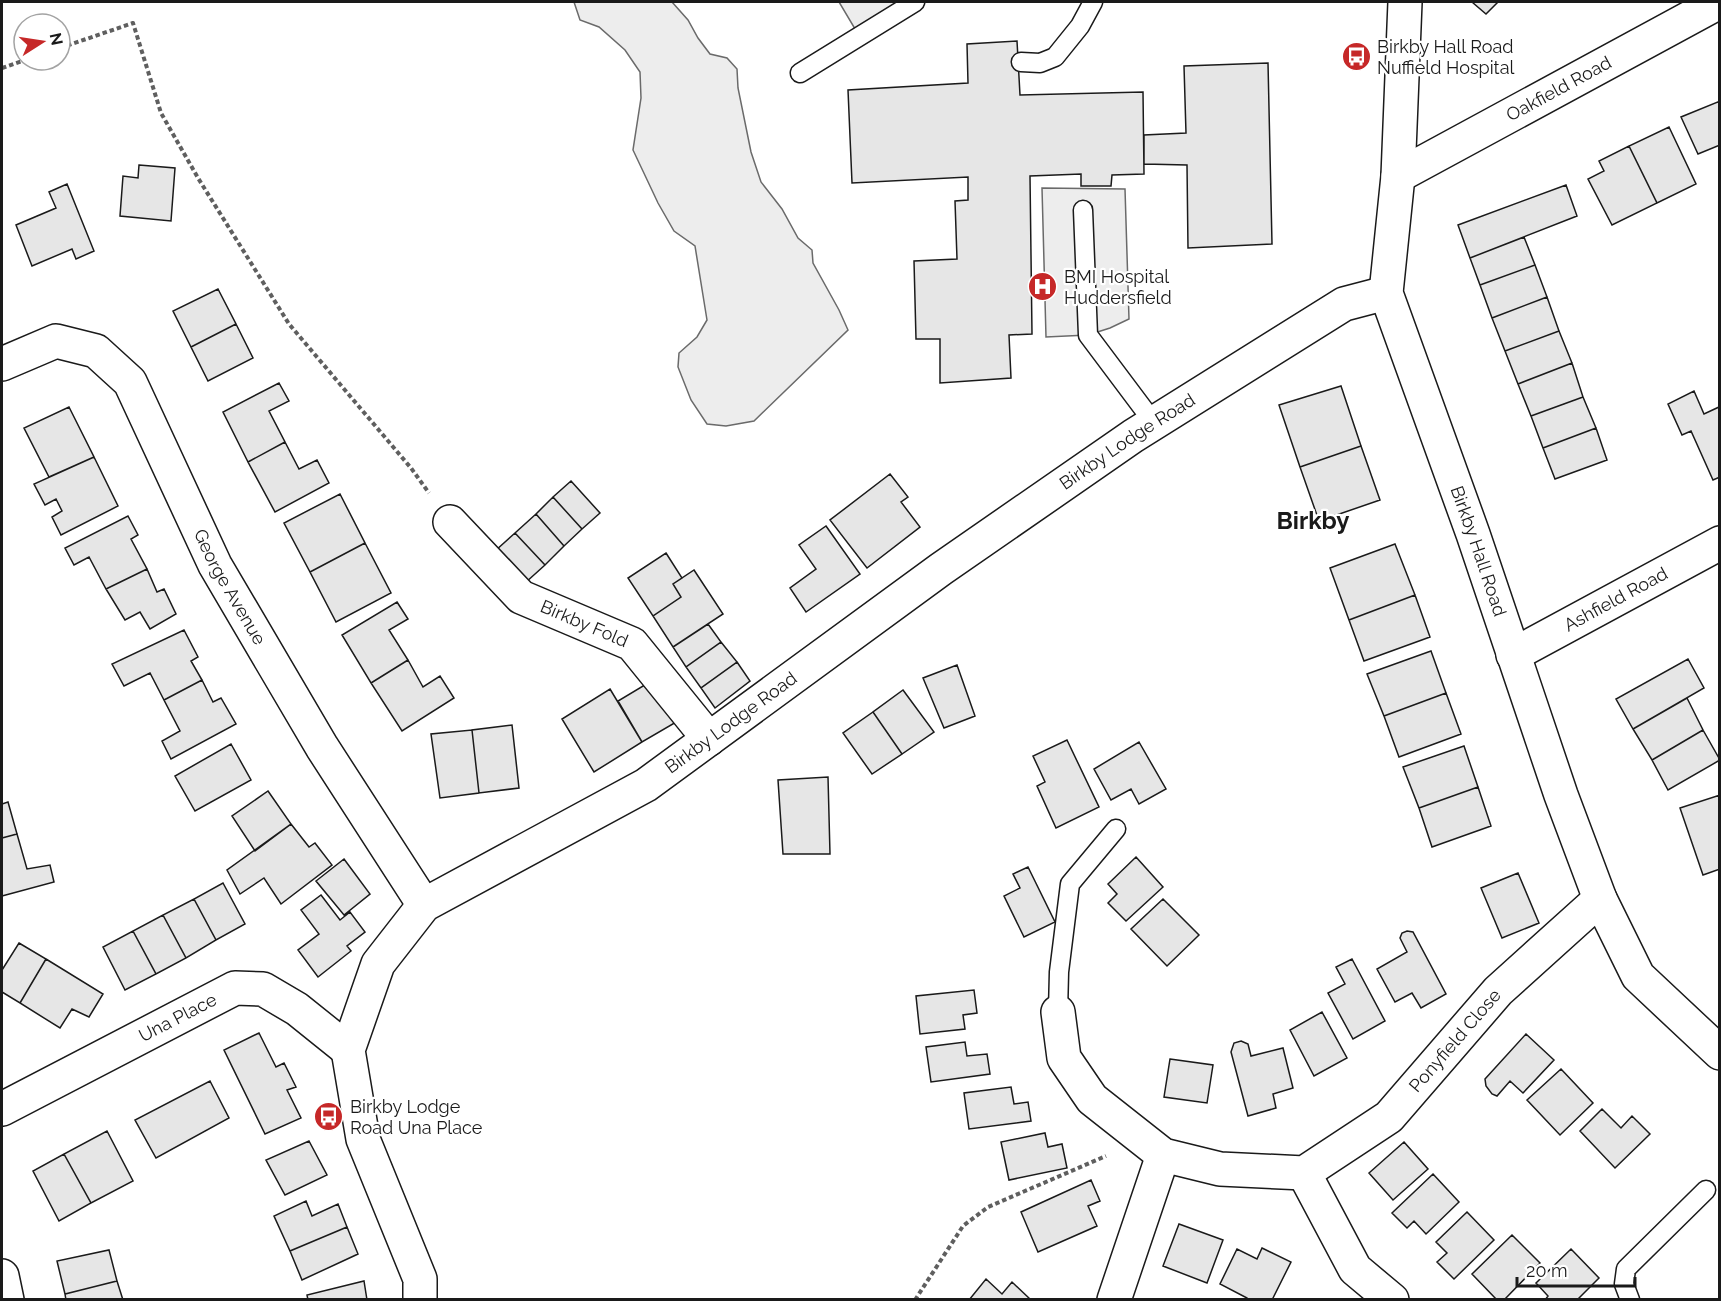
<svg xmlns="http://www.w3.org/2000/svg" width="1721" height="1301" font-family="Raleway,sans-serif">
	<rect width="100%" height="100%" fill="#fff"/>
	<!-- built -->
	<path fill="#ededed" stroke="#6a6a6a" stroke-width="1.5" d="M 574,2 L 672,2 L 688,20 L 698,38 L 710,54 L 727,58 L 737,69 L 738,88 L 751,152 L 761,182 L 782,209 L 798,238 L 812,250 L 813,263 L 839,310 L 848,330 L 754,421 L 726,426 L 707,424 L 691,400 L 678,367 L 679,353 L 697,337 L 707,320 L 695,246 L 674,231 L 658,203 L 633,150 L 641,98 L 640,72 L 625,50 L 599,27 L 580,20 Z
		M 839,2 L 908,2 L 858,34 Z
		M 1042,188 L 1125,189 L 1129,319 L 1110,328 L 1088,335 L 1046,337 Z"/>
	<!-- building -->
	<path fill="#e6e6e6" stroke="#1a1a1a" stroke-width="1.5" d="M 1472,2 L 1498,2 L 1486,14 Z
		M 1017,41 L 1020,95 L 1143,92 L 1144,174 L 1112,175 L 1111,186 L 1081,186 L 1081,174 L 1030,176 L 1032,334 L 1009,335 L 1011,378 L 940,383 L 940,339 L 916,339 L 914,261 L 957,259 L 955,201 L 968,200 L 968,177 L 852,183 L 848,90 L 968,83 L 967,44 Z
		M 1268,63 L 1272,244 L 1188,248 L 1187,165 L 1144,164 L 1144,135 L 1186,133 L 1184,66 Z
		M 1720,101 L 1720,145 L 1698,154 L 1681,117 Z
		M 1669,127 L 1696,184 L 1657,203 L 1629,146 Z
		M 1629,146 L 1657,203 L 1612,225 L 1588,179 L 1604,171 L 1599,161 Z
		M 139,165 L 175,168 L 171,221 L 120,216 L 123,176 L 138,178 Z
		M 67,184 L 94,251 L 76,259 L 72,249 L 32,266 L 16,225 L 56,208 L 49,192 Z
		M 1566,185 L 1577,216 L 1470,258 L 1458,225 Z
		M 1524,237 L 1535,265 L 1480,285 L 1470,258 Z
		M 1535,265 L 1547,297 L 1492,318 L 1480,285 Z
		M 218,289 L 236,324 L 191,347 L 173,311 Z
		M 1547,297 L 1559,331 L 1505,351 L 1492,318 Z
		M 236,324 L 253,358 L 208,381 L 191,347 Z
		M 1559,331 L 1572,363 L 1518,384 L 1505,351 Z
		M 1572,363 L 1583,397 L 1531,416 L 1518,384 Z
		M 279,383 L 289,401 L 269,411 L 285,442 L 248,462 L 223,412 Z
		M 1341,386 L 1361,446 L 1300,467 L 1279,405 Z
		M 1694,391 L 1704,414 L 1719,407 L 1720,408 L 1720,477 L 1713,480 L 1691,431 L 1682,435 L 1668,404 Z
		M 1583,397 L 1596,428 L 1543,448 L 1531,416 Z
		M 69,407 L 94,457 L 49,477 L 24,428 Z
		M 1596,428 L 1607,460 L 1555,479 L 1543,448 Z
		M 285,442 L 299,469 L 317,460 L 329,483 L 275,512 L 248,462 Z
		M 1361,446 L 1380,500 L 1319,521 L 1300,467 Z
		M 94,457 L 118,506 L 61,535 L 52,517 L 62,511 L 56,499 L 45,505 L 34,484 Z
		M 890,474 L 908,497 L 901,502 L 920,527 L 867,568 L 830,520 Z
		M 571,481 L 600,513 L 582,529 L 553,497 Z
		M 340,494 L 365,543 L 310,572 L 284,523 Z
		M 553,497 L 582,529 L 564,546 L 536,514 Z
		M 536,514 L 564,546 L 545,565 L 515,533 Z
		M 128,516 L 138,535 L 131,539 L 147,569 L 106,589 L 89,557 L 74,565 L 65,548 Z
		M 826,526 L 860,574 L 806,612 L 790,588 L 816,569 L 799,545 Z
		M 515,533 L 545,565 L 525,583 L 495,551 Z
		M 365,543 L 391,593 L 336,622 L 310,572 Z
		M 1395,544 L 1415,595 L 1349,620 L 1330,568 Z
		M 666,553 L 682,578 L 673,584 L 681,597 L 653,616 L 628,578 Z
		M 147,569 L 157,592 L 164,589 L 176,614 L 150,629 L 140,612 L 125,620 L 106,589 Z
		M 694,570 L 723,614 L 673,647 L 653,616 L 681,597 L 673,584 Z
		M 1415,595 L 1430,637 L 1364,661 L 1349,620 Z
		M 397,602 L 408,619 L 389,630 L 408,660 L 371,683 L 342,635 Z
		M 708,624 L 721,642 L 686,667 L 673,647 Z
		M 184,630 L 198,657 L 191,661 L 202,680 L 164,700 L 150,673 L 124,686 L 112,664 Z
		M 721,642 L 737,662 L 701,688 L 686,667 Z
		M 1431,651 L 1446,693 L 1384,716 L 1367,674 Z
		M 1688,659 L 1704,688 L 1633,729 L 1616,699 Z
		M 408,660 L 423,687 L 440,676 L 454,698 L 402,731 L 371,683 Z
		M 737,662 L 750,681 L 715,708 L 701,688 Z
		M 957,665 L 975,716 L 944,728 L 923,678 Z
		M 202,680 L 213,702 L 221,698 L 236,724 L 171,759 L 162,741 L 180,731 L 164,700 Z
		M 653,680 L 678,721 L 642,742 L 618,701 Z
		M 610,689 L 642,742 L 594,772 L 562,719 Z
		M 903,690 L 934,732 L 902,754 L 873,712 Z
		M 1446,693 L 1461,734 L 1399,757 L 1384,716 Z
		M 1687,698 L 1703,730 L 1652,760 L 1633,729 Z
		M 873,712 L 902,754 L 872,774 L 843,733 Z
		M 512,725 L 519,788 L 479,793 L 472,730 Z
		M 472,730 L 479,793 L 440,798 L 431,734 Z
		M 1703,730 L 1720,760 L 1668,790 L 1652,760 Z
		M 1067,740 L 1099,807 L 1056,828 L 1037,786 L 1045,782 L 1033,756 Z
		M 1139,742 L 1166,789 L 1139,804 L 1131,789 L 1111,800 L 1094,769 Z
		M 231,744 L 251,780 L 195,811 L 175,776 Z
		M 1464,746 L 1478,787 L 1419,808 L 1403,767 Z
		M 828,777 L 830,854 L 783,854 L 778,780 Z
		M 1478,787 L 1491,826 L 1432,847 L 1419,808 Z
		M 268,791 L 291,824 L 255,851 L 232,816 Z
		M 1720,795 L 1720,869 L 1703,875 L 1680,808 Z
		M 8,802 L 17,834 L 2,838 L 2,804 Z
		M 291,824 L 309,847 L 315,843 L 332,865 L 281,904 L 264,878 L 240,894 L 227,870 Z
		M 17,834 L 27,869 L 50,865 L 54,882 L 2,896 L 2,838 Z
		M 1136,857 L 1163,887 L 1126,921 L 1108,903 L 1117,894 L 1108,884 Z
		M 344,859 L 370,894 L 344,915 L 316,881 Z
		M 1028,867 L 1055,922 L 1024,937 L 1004,896 L 1020,888 L 1013,874 Z
		M 1518,873 L 1539,923 L 1502,938 L 1481,888 Z
		M 223,883 L 245,924 L 216,940 L 194,899 Z
		M 321,895 L 340,920 L 350,912 L 365,932 L 347,946 L 351,951 L 318,977 L 298,950 L 319,934 L 301,910 Z
		M 194,899 L 216,940 L 186,958 L 163,915 Z
		M 1163,899 L 1199,935 L 1167,966 L 1131,929 Z
		M 163,915 L 186,958 L 156,974 L 133,931 Z
		M 133,931 L 156,974 L 125,990 L 103,947 Z
		M 1407,931 L 1413,932 L 1446,994 L 1421,1008 L 1412,993 L 1395,1002 L 1377,969 L 1407,952 L 1400,938 L 1402,933 Z
		M 19,943 L 46,959 L 20,1003 L 2,992 L 2,970 Z
		M 46,959 L 103,994 L 89,1017 L 72,1009 L 60,1028 L 20,1003 Z
		M 1352,959 L 1385,1021 L 1353,1039 L 1328,993 L 1345,984 L 1336,967 Z
		M 974,990 L 977,1013 L 963,1015 L 965,1029 L 920,1034 L 916,996 Z
		M 1322,1012 L 1347,1058 L 1314,1076 L 1290,1030 Z
		M 259,1033 L 276,1067 L 284,1063 L 296,1087 L 287,1090 L 301,1118 L 265,1134 L 224,1050 Z
		M 1526,1034 L 1554,1060 L 1523,1093 L 1510,1081 L 1497,1096 L 1492,1094 L 1486,1086 L 1485,1079 Z
		M 1241,1041 L 1248,1044 L 1251,1056 L 1283,1048 L 1293,1088 L 1273,1094 L 1276,1108 L 1248,1116 L 1231,1052 L 1234,1043 Z
		M 965,1042 L 967,1056 L 987,1054 L 990,1074 L 931,1082 L 926,1047 Z
		M 1170,1059 L 1213,1065 L 1207,1103 L 1164,1097 Z
		M 1561,1069 L 1593,1103 L 1560,1135 L 1527,1100 Z
		M 210,1081 L 229,1118 L 156,1158 L 135,1120 Z
		M 1011,1087 L 1014,1104 L 1028,1102 L 1031,1121 L 969,1129 L 964,1093 Z
		M 1602,1109 L 1621,1128 L 1632,1116 L 1650,1134 L 1615,1168 L 1580,1131 Z
		M 107,1131 L 133,1181 L 91,1203 L 64,1154 Z
		M 1045,1133 L 1048,1147 L 1062,1144 L 1067,1168 L 1009,1180 L 1001,1142 Z
		M 309,1141 L 327,1175 L 285,1195 L 266,1160 Z
		M 1404,1142 L 1428,1169 L 1393,1200 L 1369,1173 Z
		M 64,1154 L 91,1203 L 59,1221 L 33,1171 Z
		M 1433,1174 L 1459,1202 L 1426,1234 L 1414,1221 L 1407,1228 L 1392,1213 Z
		M 1091,1180 L 1100,1201 L 1088,1206 L 1097,1226 L 1038,1252 L 1021,1212 Z
		M 306,1201 L 312,1216 L 338,1204 L 347,1227 L 290,1251 L 274,1216 Z
		M 1467,1212 L 1494,1240 L 1454,1279 L 1437,1262 L 1447,1253 L 1436,1242 Z
		M 1179,1224 L 1223,1240 L 1207,1283 L 1163,1266 Z
		M 347,1227 L 358,1254 L 302,1280 L 290,1251 Z
		M 1512,1235 L 1540,1263 L 1504,1300 L 1497,1300 L 1472,1274 Z
		M 1262,1248 L 1291,1262 L 1272,1300 L 1247,1300 L 1247,1298 L 1220,1284 L 1237,1249 L 1257,1259 Z
		M 1571,1249 L 1599,1278 L 1577,1300 L 1545,1300 L 1548,1296 L 1536,1283 Z
		M 109,1250 L 117,1281 L 65,1294 L 57,1261 Z
		M 986,1279 L 1002,1294 L 1012,1282 L 1031,1300 L 969,1300 Z
		M 117,1281 L 123,1300 L 66,1300 L 65,1294 Z
		M 364,1281 L 367,1300 L 308,1300 L 307,1295 Z"/>
	<g fill="none" stroke-linecap="round" stroke-linejoin="round">
		<defs>
			<path id="service" d="M 1021,62 L 1040,63 L 1055,57 L 1080,26 L 1093,2
				M 800,73 L 915,2
				M 1083,210 L 1088,335 L 1154,423
				M 1058,1012 L 1059,972 L 1070,884 L 1116,829
				M 1630,1300 L 1624,1284 L 1626,1269 L 1706,1190"/>
			<g id="minor">
				<path id="s1" d="M 1398,176 L 1719,2"/>
				<path id="s2" d="M 2,364 L 56,341 L 96,351 L 130,382 L 215,565 L 322,747 L 424,905"/>
				<path id="s3" d="M 450,522 L 521,597 L 632,644 L 709,739"/>
				<path id="s4" d="M 1513,655 L 1720,543"/>
				<path id="s5" d="M 1058,1012 L 1064,1058 L 1092,1099 L 1163,1155 L 1220,1169 L 1304,1173 L 1389,1117 L 1498,991 L 1600,899"/>
				<path id="s6" d="M 2,1109 L 235,988 L 263,989 L 297,1009 L 348,1050"/>
				<path d="M 1304,1173 L 1355,1269 L 1392,1300"/>
				<path d="M 2,1276 L 7,1300"/>
				<path id="s7" d="M 420,1300 L 420,1279 L 363,1139 L 348,1050 L 378,964 L 424,905 L 646,785 L 941,569 L 1133,436 L 1344,304 L 1386,293"/>
				<path d="M 1114,1300 L 1163,1155"/>
			</g>
			<g id="tertiary">
				<path id="s8" d="M 1405,2 L 1398,176 L 1386,293 L 1473,534 L 1561,795 L 1600,899 L 1638,976 L 1720,1053"/>
			</g>
		</defs>
		<!-- service casing -->
		<use href="#service" stroke="#1a1a1a" stroke-width="21"/>
		<!-- minor casing -->
		<use href="#minor" stroke="#1a1a1a" stroke-width="36"/>
		<!-- tertiary casing -->
		<use href="#tertiary" stroke="#1a1a1a" stroke-width="36"/>
		<!-- path -->
		<path stroke="#5f5f5f" stroke-width="4" stroke-dasharray="4.5 3" stroke-linecap="butt" d="M 60,48 L 133,23 L 161,113 L 198,178 L 289,324 L 411,468 L 429,493
			M 2,68 L 25,60
			M 915,1300 L 963,1226 L 988,1207 L 1106,1156"/>
		<!-- service -->
		<use href="#service" stroke="#fff" stroke-width="18"/>
		<!-- minor -->
		<use href="#minor" stroke="#fff" stroke-width="33"/>
		<!-- tertiary -->
		<use href="#tertiary" stroke="#fff" stroke-width="33"/>
	</g>
	<!-- icons -->
	<defs>
		<symbol id="bus-disc" viewBox="-11 -11 22 22"><circle r="9.5" fill="#c62828" stroke="#fff"/><path d="M-5-6H5V4H4V6H2V4H-2V6H-4V4H-5ZM-3.5-4V0h7V-4ZM-3.5 1.2v1.5H-2V1.2ZM2 1.2v1.5H3.5V1.2Z" fill="#fff"/></symbol>
		<symbol id="hospital-disc" viewBox="-11 -11 22 22"><circle r="9.5" fill="#c62828" stroke="#fff"/><path d="M-5-5h3v3.5h4V-5h3V5h-3V1.5h-4V5h-3Z" fill="#fff"/></symbol>
	</defs>
	<g fill-rule="evenodd">
		<use href="#bus-disc" x="1340" y="40" width="33" height="33"/>
		<use href="#hospital-disc" x="1026" y="270" width="33" height="33"/>
		<use href="#bus-disc" x="312" y="1100" width="33" height="33"/>
	</g>
	<g text-anchor="middle" stroke-width="4.5" stroke-linejoin="round" paint-order="stroke">
		<!-- poi labels -->
		<g font-size="18" fill="#1a1a1a" stroke="#fff" text-anchor="start">
			<text x="1377" y="53">Birkby Hall Road<tspan x="1377" dy="21">Nuffield Hospital</tspan></text>
			<text x="1064" y="283">BMI Hospital<tspan x="1064" dy="21">Huddersfield</tspan></text>
			<text x="350" y="1113">Birkby Lodge<tspan x="350" dy="21">Road Una Place</tspan></text>
		</g>
		<!-- street labels -->
		<g font-size="18" fill="#1a1a1a" stroke="#fff">
			<text dy="6" stroke="none"><textPath href="#s1" startOffset="183">Oakfield Road</textPath></text>
			<text dy="6" stroke="none"><textPath href="#s7" startOffset="1272">Birkby Lodge Road</textPath></text>
			<text dy="6" stroke="none"><textPath href="#s8" startOffset="566">Birkby Hall Road</textPath></text>
			<text dy="6" stroke="none"><textPath href="#s2" startOffset="374">George Avenue</textPath></text>
			<text dy="6" stroke="none"><textPath href="#s4" startOffset="117">Ashfield Road</textPath></text>
			<text dy="6" stroke="none"><textPath href="#s3" startOffset="172">Birkby Fold</textPath></text>
			<text dy="6" stroke="none"><textPath href="#s7" startOffset="786">Birkby Lodge Road</textPath></text>
			<text dy="6" stroke="none"><textPath href="#s6" startOffset="198">Una Place</textPath></text>
			<text dy="6" stroke="none"><textPath href="#s5" startOffset="532">Ponyfield Close</textPath></text>
		</g>
		<!-- district labels -->
		<g font-size="24" font-weight="bold" fill="#1a1a1a" stroke="#fff">
			<text x="1313" y="529">Birkby</text>
		</g>
	</g>
	<!-- border -->
	<rect width="1721" height="1301" fill="none" stroke="#1a1a1a" stroke-width="6"/>
	<!-- north arrow -->
	<g transform="translate(42 42) rotate(78)"><circle r="28" fill="#ffffff" stroke="#a3a3a3" stroke-width="1.5"/>
	<path d="M0-4.5L10 22L0 15L-10 22Z" fill="#c62828"/>
	<text y="-9" font-size="16" font-weight="bold" text-anchor="middle" fill="#1a1a1a">N</text>
	</g>
	<!-- scale -->
	<path d="M1517 1277v9h118v-9" fill="none" stroke="#1a1a1a" stroke-width="3"/>
	<text x="1526" y="1277" font-size="18" fill="#1a1a1a" stroke="#ffffff" stroke-width="4.5" paint-order="stroke">20 m</text>
</svg>
